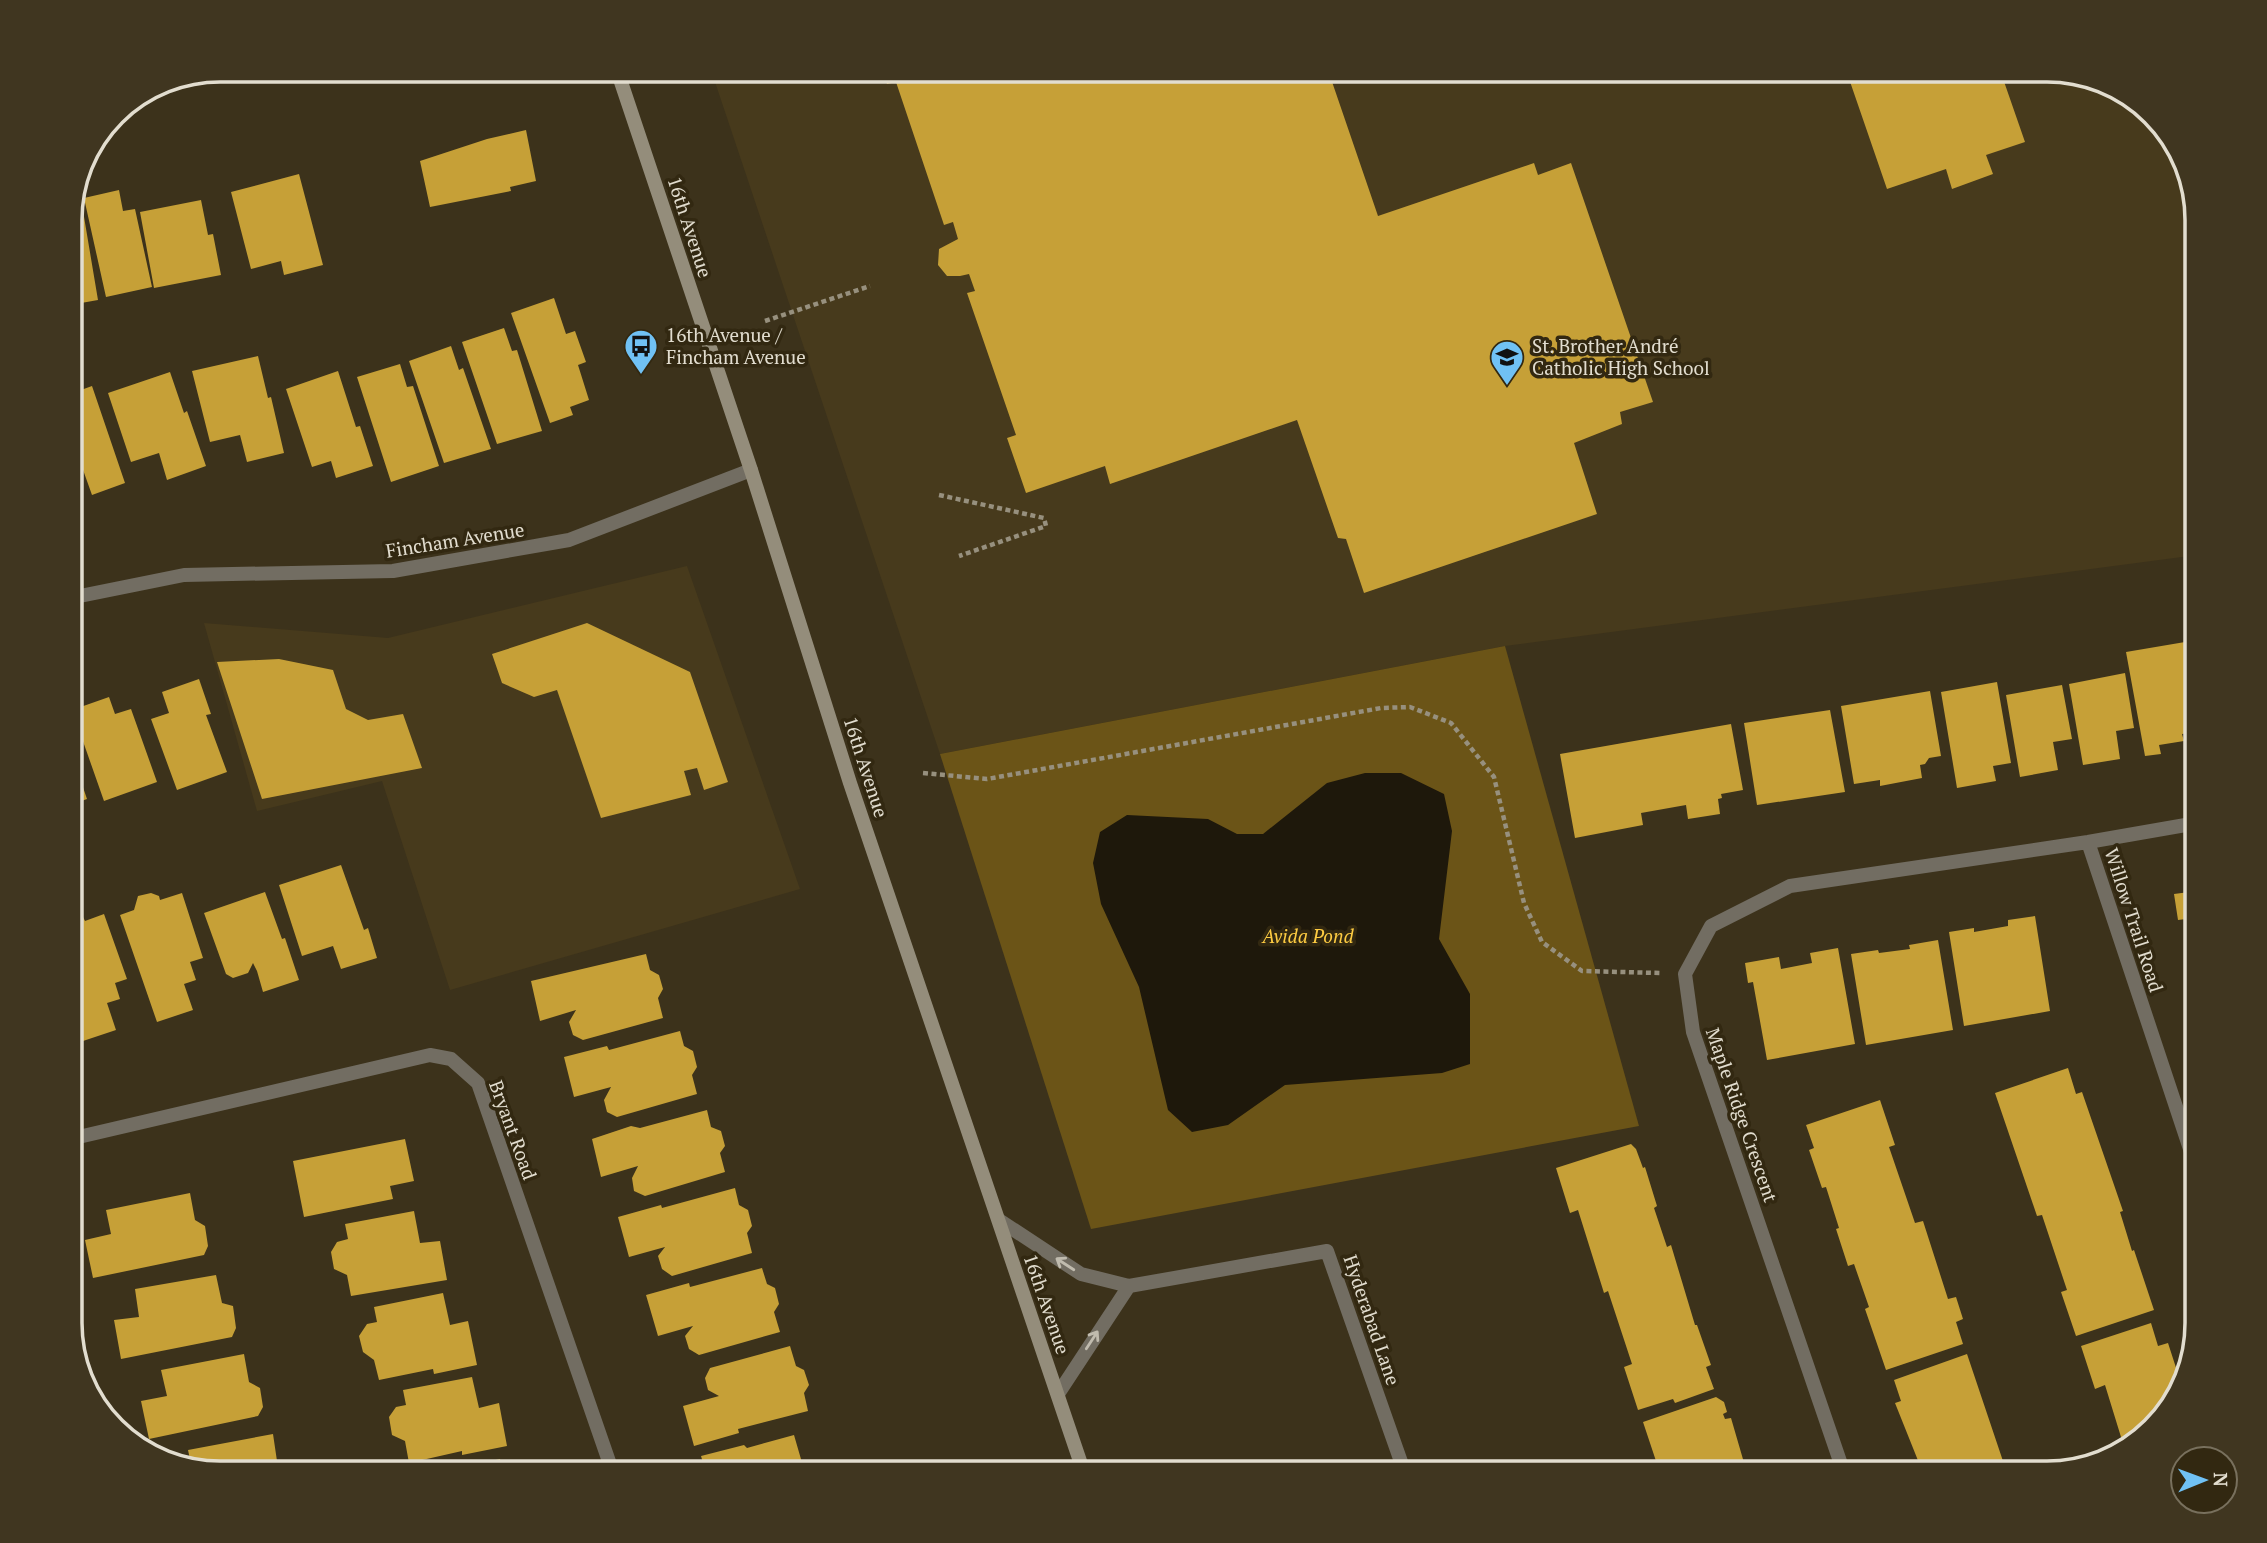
<svg xmlns="http://www.w3.org/2000/svg" width="2267" height="1543" font-family="'PT Serif',serif">
	<rect width="100%" height="100%" fill="#3c321b"/>
	<!-- built -->
	<path fill="#473a1c" d="M 711,70 L 2047,70 L 2131,96 L 2181,153 L 2197,220 L 2197,555 L 1505,646 L 940,754 Z
		M 687,566 L 800,889 L 450,990 L 382,781 L 257,811 L 204,623 L 388,638 Z"/>
	<!-- green -->
	<path fill="#6b5417" d="M 1505,646 L 1639,1126 L 1091,1229 L 940,754 Z"/>
	<!-- water -->
	<path fill="#1e180b" d="M 1365,773 L 1401,773 L 1444,794 L 1452,831 L 1439,939 L 1470,994 L 1470,1064 L 1442,1073 L 1285,1085 L 1228,1125 L 1192,1132 L 1168,1110 L 1139,987 L 1101,904 L 1093,863 L 1100,832 L 1127,815 L 1208,819 L 1237,834 L 1263,834 L 1327,783 Z"/>
	<!-- building -->
	<path fill="#c6a037" d="M 882,70 L 1328,70 L 1378,216 L 1534,163 L 1538,175 L 1571,163 L 1653,402 L 1620,412 L 1622,424 L 1574,443 L 1597,514 L 1364,593 L 1346,539 L 1338,538 L 1297,420 L 1110,484 L 1105,466 L 1026,493 L 1007,438 L 1016,435 L 967,293 L 975,291 L 969,274 L 960,276 L 947,276 L 938,265 L 939,249 L 958,239 L 953,222 L 944,225 L 896,82 L 887,84 Z
		M 1846,70 L 2000,70 L 2025,142 L 1986,155 L 1993,174 L 1952,189 L 1946,169 L 1887,189 Z
		M 526,130 L 536,181 L 510,187 L 511,191 L 430,207 L 420,161 L 487,139 Z
		M 299,174 L 323,265 L 284,275 L 281,261 L 251,269 L 231,192 Z
		M 119,190 L 123,211 L 135,209 L 152,287 L 106,297 L 84,198 Z
		M 81,199 L 98,300 L 70,305 L 70,211 L 73,201 Z
		M 201,200 L 208,235 L 213,234 L 221,275 L 154,288 L 140,212 Z
		M 554,298 L 566,334 L 575,331 L 586,362 L 578,365 L 589,400 L 570,407 L 573,415 L 550,423 L 511,313 Z
		M 504,328 L 512,351 L 517,350 L 542,431 L 497,444 L 462,342 Z
		M 451,346 L 459,370 L 463,368 L 491,449 L 444,463 L 409,361 Z
		M 258,356 L 268,398 L 271,397 L 284,453 L 247,462 L 240,435 L 210,442 L 192,371 Z
		M 400,364 L 407,387 L 413,386 L 439,466 L 391,482 L 357,377 Z
		M 338,371 L 356,427 L 360,426 L 373,466 L 336,478 L 331,461 L 312,467 L 286,389 Z
		M 170,372 L 184,413 L 187,411 L 206,466 L 167,480 L 159,453 L 131,462 L 108,393 Z
		M 92,386 L 125,483 L 92,495 L 82,467 L 70,471 L 70,394 Z
		M 587,623 L 690,672 L 728,782 L 704,790 L 697,768 L 684,771 L 691,795 L 601,818 L 557,690 L 534,697 L 502,683 L 492,654 Z
		M 2185,642 L 2197,705 L 2197,732 L 2182,734 L 2184,741 L 2159,745 L 2161,754 L 2145,756 L 2126,652 Z
		M 279,659 L 333,670 L 346,709 L 368,720 L 403,714 L 422,768 L 262,799 L 217,662 Z
		M 2125,673 L 2134,728 L 2116,731 L 2120,759 L 2083,765 L 2069,684 Z
		M 199,679 L 211,714 L 206,715 L 227,772 L 177,790 L 151,719 L 169,713 L 162,692 Z
		M 1997,682 L 2011,763 L 1993,766 L 1996,781 L 1957,788 L 1941,692 Z
		M 2062,685 L 2072,739 L 2053,742 L 2058,770 L 2020,777 L 2006,695 Z
		M 1930,691 L 1941,756 L 1929,758 L 1925,764 L 1920,765 L 1922,778 L 1880,786 L 1880,780 L 1854,784 L 1841,706 Z
		M 109,697 L 115,714 L 131,709 L 157,782 L 104,801 L 72,710 Z
		M 1830,710 L 1845,792 L 1757,805 L 1744,723 Z
		M 1731,724 L 1743,790 L 1721,794 L 1722,798 L 1718,799 L 1720,814 L 1688,819 L 1686,805 L 1641,813 L 1643,825 L 1575,838 L 1560,754 Z
		M 71,752 L 87,799 L 70,805 L 70,753 Z
		M 341,865 L 364,930 L 368,928 L 377,958 L 341,969 L 333,946 L 302,956 L 279,885 Z
		M 2197,891 L 2197,981 L 2196,981 L 2186,919 L 2178,920 L 2174,894 Z
		M 265,892 L 282,939 L 285,938 L 299,980 L 263,992 L 257,971 L 253,963 L 248,973 L 233,978 L 226,974 L 204,913 Z
		M 151,893 L 159,896 L 160,900 L 182,893 L 203,958 L 190,962 L 196,980 L 184,984 L 193,1010 L 157,1022 L 120,915 L 134,910 L 138,896 Z
		M 74,913 L 83,917 L 85,921 L 104,914 L 127,979 L 115,983 L 120,999 L 107,1003 L 116,1030 L 80,1042 L 70,1015 L 70,915 Z
		M 2035,916 L 2050,1011 L 1964,1026 L 1949,932 L 1974,928 L 1974,932 L 2008,926 L 2008,920 Z
		M 1938,940 L 1953,1030 L 1866,1045 L 1851,954 L 1878,950 L 1879,953 L 1910,949 L 1909,945 Z
		M 1838,948 L 1855,1044 L 1767,1060 L 1753,982 L 1748,983 L 1745,963 L 1779,957 L 1781,969 L 1812,963 L 1810,953 Z
		M 646,954 L 650,970 L 659,975 L 663,989 L 658,998 L 663,1018 L 583,1040 L 573,1035 L 569,1022 L 576,1010 L 540,1021 L 531,981 Z
		M 680,1031 L 684,1046 L 693,1051 L 697,1067 L 692,1075 L 697,1094 L 617,1117 L 607,1112 L 604,1100 L 611,1087 L 574,1097 L 564,1057 L 607,1046 L 609,1050 Z
		M 2068,1068 L 2076,1094 L 2082,1092 L 2123,1211 L 2120,1212 L 2132,1251 L 2134,1250 L 2154,1310 L 2076,1336 L 2061,1292 L 2067,1290 L 2042,1215 L 2037,1216 L 1995,1093 Z
		M 1880,1100 L 1895,1145 L 1889,1147 L 1915,1223 L 1923,1221 L 1948,1299 L 1956,1297 L 1963,1319 L 1956,1322 L 1963,1344 L 1886,1370 L 1865,1309 L 1869,1307 L 1854,1264 L 1848,1266 L 1836,1229 L 1839,1228 L 1826,1187 L 1822,1188 L 1809,1150 L 1814,1148 L 1806,1125 Z
		M 707,1110 L 711,1127 L 721,1131 L 725,1146 L 720,1153 L 725,1172 L 645,1196 L 634,1191 L 632,1178 L 638,1166 L 601,1177 L 592,1139 L 631,1126 L 640,1128 Z
		M 405,1139 L 414,1181 L 390,1186 L 393,1199 L 304,1217 L 293,1161 Z
		M 1631,1144 L 1636,1149 L 1643,1168 L 1645,1167 L 1657,1206 L 1654,1208 L 1667,1247 L 1671,1245 L 1695,1325 L 1697,1325 L 1711,1365 L 1706,1367 L 1714,1389 L 1675,1403 L 1673,1399 L 1638,1410 L 1624,1367 L 1632,1364 L 1608,1291 L 1604,1293 L 1578,1210 L 1570,1213 L 1556,1168 Z
		M 735,1188 L 739,1205 L 748,1210 L 752,1226 L 747,1233 L 752,1253 L 672,1276 L 662,1269 L 658,1256 L 665,1247 L 629,1257 L 618,1217 L 661,1205 L 662,1208 Z
		M 190,1193 L 195,1220 L 205,1226 L 208,1246 L 204,1255 L 93,1278 L 85,1240 L 111,1234 L 106,1210 Z
		M 414,1211 L 420,1243 L 440,1241 L 447,1280 L 351,1296 L 347,1275 L 334,1269 L 331,1252 L 337,1242 L 348,1239 L 345,1224 Z
		M 762,1268 L 767,1284 L 775,1288 L 779,1304 L 774,1312 L 780,1332 L 699,1355 L 689,1349 L 685,1336 L 693,1326 L 658,1336 L 646,1295 L 689,1283 L 690,1287 Z
		M 216,1275 L 222,1303 L 233,1306 L 236,1328 L 232,1337 L 121,1359 L 114,1320 L 139,1317 L 135,1289 Z
		M 443,1293 L 450,1325 L 468,1321 L 477,1365 L 434,1374 L 433,1369 L 379,1380 L 374,1360 L 363,1352 L 359,1336 L 367,1324 L 377,1322 L 374,1307 Z
		M 2151,1323 L 2158,1346 L 2168,1343 L 2180,1380 L 2177,1382 L 2171,1407 L 2125,1450 L 2105,1385 L 2095,1389 L 2081,1346 Z
		M 790,1346 L 796,1366 L 804,1370 L 809,1385 L 804,1393 L 808,1411 L 738,1429 L 739,1433 L 694,1446 L 683,1406 L 719,1396 L 708,1390 L 705,1378 L 710,1368 Z
		M 244,1354 L 249,1382 L 260,1388 L 263,1407 L 258,1416 L 149,1439 L 141,1401 L 167,1396 L 161,1370 Z
		M 1967,1354 L 2007,1473 L 1923,1473 L 1895,1403 L 1901,1401 L 1894,1380 Z
		M 472,1377 L 479,1408 L 499,1403 L 507,1446 L 462,1455 L 462,1451 L 409,1463 L 405,1441 L 392,1435 L 389,1417 L 396,1407 L 406,1405 L 403,1390 Z
		M 1716,1397 L 1724,1402 L 1727,1412 L 1723,1414 L 1725,1419 L 1731,1418 L 1747,1473 L 1660,1473 L 1643,1422 Z
		M 273,1434 L 277,1461 L 289,1466 L 290,1473 L 220,1473 L 191,1464 L 188,1450 Z
		M 794,1435 L 805,1473 L 706,1473 L 701,1456 L 744,1445 L 747,1448 Z
		M 500,1459 L 503,1473 L 441,1473 L 441,1472 Z"/>
	<g fill="none" stroke-linecap="round" stroke-linejoin="round">
		<!-- path -->
		<path stroke="#97907e" stroke-width="4.5" stroke-dasharray="5 3.5" stroke-linecap="butt" d="M 765,321 L 870,286
			M 939,495 L 1044,518 L 1046,526 L 959,556
			M 923,773 L 987,779 L 1381,708 L 1410,707 L 1451,723 L 1494,777 L 1524,903 L 1542,942 L 1582,971 L 1660,973"/>
		<!-- minor -->
		<path stroke="#726d62" stroke-width="14" d="M 2088,842 L 2197,1170
			M 70,1139 L 430,1055 L 451,1059 L 478,1083 L 613,1473
			M 999,1220 L 1081,1274 L 1129,1286 L 1327,1251 L 1405,1473
			M 1058,1394 L 1129,1286
			M 1844,1473 L 1693,1032 L 1685,974 L 1711,926 L 1790,886 L 2088,842 L 2197,823"/>
		<!-- tertiary -->
		<path stroke="#726d62" stroke-width="14" d="M 70,598 L 184,575 L 393,571 L 569,540 L 751,470"/>
		<!-- secondary -->
		<path stroke="#948d7b" stroke-width="14" d="M 617,70 L 751,470 L 850,783 L 1084,1473"/>
	</g>
	<!-- one-way arrows -->
	<defs><path id="oneway-shaft" d="M-6 0H5M1.5-3L5.5 0L1.5 3" fill="none" stroke-width="1.6" stroke-linecap="round" stroke-linejoin="round" transform="scale(1.75)"/></defs>
	<g stroke="#c0bbae">
		<use href="#oneway-shaft" transform="translate(1065 1264) rotate(-147)"/>
		<use href="#oneway-shaft" transform="translate(1092 1340) rotate(-57)"/>
	</g>
	<!-- icons -->
	<defs>
		<symbol id="bus-pin" viewBox="-11 -11 22 30"><path d="M0 17L-7.5 6A9.5 9.5 0 1 1 7.5 6Z" fill="#70c1f4" stroke="#322811"/><path d="M-5-6H5V4H4V6H2V4H-2V6H-4V4H-5ZM-3.5-4V0h7V-4ZM-3.5 1.2v1.5H-2V1.2ZM2 1.2v1.5H3.5V1.2Z" fill="#111"/></symbol>
		<symbol id="school-pin" viewBox="-11 -11 22 30"><path d="M0 17L-7.5 6A9.5 9.5 0 1 1 7.5 6Z" fill="#70c1f4" stroke="#322811"/><path d="M0-5L7-2L0 1L-7-2ZM-4 1L0 2.5L4 1V4Q0 6-4 4Z" fill="#111"/></symbol>
	</defs>
	<g fill-rule="evenodd">
		<use href="#bus-pin" x="622" y="327" width="38" height="52"/>
		<use href="#school-pin" x="1488" y="338" width="38" height="52"/>
	</g>
	<g text-anchor="middle" stroke-width="7" stroke-linejoin="round" paint-order="stroke">
		<!-- street labels -->
		<g font-size="19" fill="#e2ddcf" stroke="#322811">
			<text transform="translate(690 227) rotate(72)" y="7">16th Avenue</text>
			<text transform="translate(455 540) rotate(-9)" y="7">Fincham Avenue</text>
			<text transform="translate(866 767) rotate(72)" y="7">16th Avenue</text>
			<text transform="translate(2134 920) rotate(72)" y="7">Willow Trail Road</text>
			<text transform="translate(1742 1115) rotate(71)" y="7">Maple Ridge Crescent</text>
			<text transform="translate(513 1130) rotate(70)" y="7">Bryant Road</text>
			<text transform="translate(1047 1304) rotate(71)" y="7">16th Avenue</text>
			<text transform="translate(1372 1320) rotate(71)" y="7">Hyderabad Lane</text>
		</g>
		<!-- poi labels -->
		<g font-size="19" fill="#e2ddcf" stroke="#322811" text-anchor="start">
			<text x="666" y="342">16th Avenue /<tspan x="666" dy="22">Fincham Avenue</tspan></text>
			<text x="1532" y="353">St. Brother André<tspan x="1532" dy="22">Catholic High School</tspan></text>
		</g>
		<!-- park labels -->
		<g font-size="19" font-style="italic" fill="#fecc42" stroke="#322811">
			<text x="1308" y="943">Avida Pond</text>
		</g>
	</g>
	<!-- crop -->
	<path d="M0 0H2267V1543H0ZM220 82H2047A138 138 0 0 1 2185 220V1323A138 138 0 0 1 2047 1461H220A138 138 0 0 1 82 1323V220A138 138 0 0 1 220 82Z" fill="#403620" fill-rule="evenodd"/>
	<path fill="none" stroke="#e2ddcf" stroke-width="3.5" d="M220 82H2047A138 138 0 0 1 2185 220V1323A138 138 0 0 1 2047 1461H220A138 138 0 0 1 82 1323V220A138 138 0 0 1 220 82Z"/>
	<!-- north arrow -->
	<g transform="translate(2204 1480) rotate(89)"><circle r="33" fill="#322811" stroke="#78705d" stroke-width="2"/>
	<path d="M0-5L12 26L0 18L-12 26Z" fill="#70c1f4"/>
	<text y="-10" font-size="19" font-weight="bold" text-anchor="middle" fill="#e2ddcf">N</text>
	</g>
</svg>
